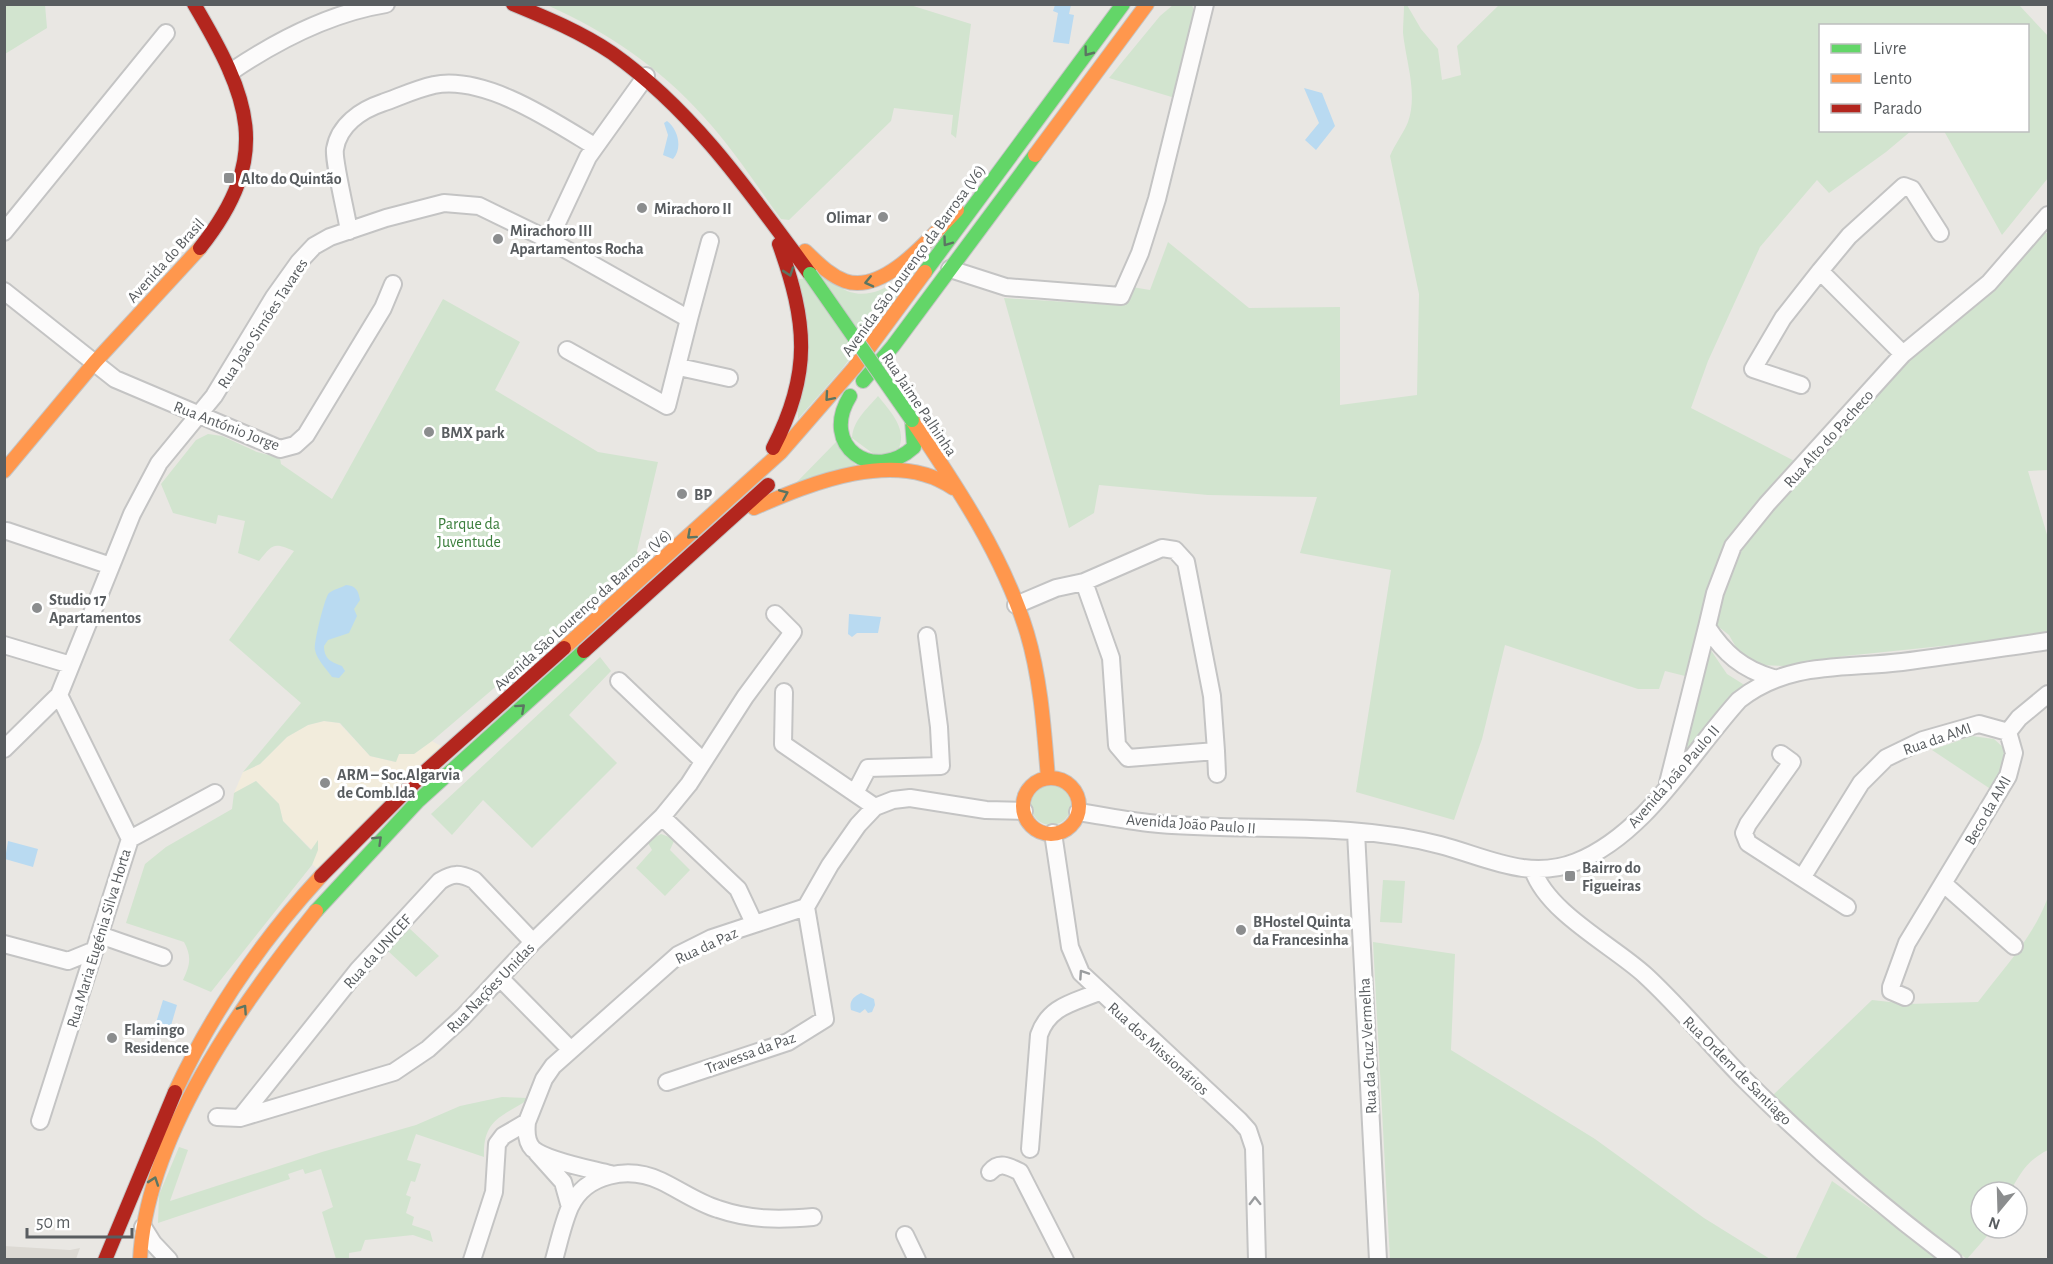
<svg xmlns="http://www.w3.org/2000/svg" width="2053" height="1264" font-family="'Alegreya Sans',sans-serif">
	<rect width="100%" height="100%" fill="#e9e7e3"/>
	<!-- commercial -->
	<path fill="#f2ecdc" d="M 324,721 L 339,723 L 370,756 L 395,762 L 399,754 L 414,754 L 432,741 L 448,750 L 323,874 L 312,864 L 312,850 L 283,821 L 279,804 L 256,781 L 234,793 L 243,772 L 260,764 L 287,737 L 308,725 Z"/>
	<!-- education -->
	<path fill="#dcd9d3" d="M 4,1246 L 70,1250 L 80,1248 L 76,1259 L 5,1260 Z"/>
	<!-- green -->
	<path fill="#d2e4cf" d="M 5,4 L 45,5 L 47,28 L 5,54 Z
		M 907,4 L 971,24 L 956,138 L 951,134 L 953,115 L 894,108 L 891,121 L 789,220 L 781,219 C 756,185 732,147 703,116 C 659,67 607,32 547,5 Z
		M 1173,5 L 1192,5 L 1194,11 L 1175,98 L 1109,78 L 1160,16 Z
		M 1404,5 L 1407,5 L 1421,29 L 1438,49 L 1442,80 L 1461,75 L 1457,46 L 1499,5 L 2019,5 L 2048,36 L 2048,178 L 2002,235 L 1944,131 L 2028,130 L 2028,26 L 1820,26 L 1820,130 L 1911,131 L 1886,152 L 1829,193 L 1817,180 L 1760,247 L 1708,361 L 1691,408 L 1810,469 L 1892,377 L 2042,233 L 2048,233 L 2048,470 L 2028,471 L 2048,538 L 2048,635 L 1845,656 L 1784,666 L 1756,665 L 1741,656 L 1729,635 L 1701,613 L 1685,676 L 1665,671 L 1659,689 L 1638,689 L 1505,645 L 1482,739 L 1454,820 L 1356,792 L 1391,570 L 1300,553 L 1317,497 L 1208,495 L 1099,485 L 1094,513 L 1069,528 L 1004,298 L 1114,305 L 1121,302 L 1132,287 L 1150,290 L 1168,242 L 1249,308 L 1340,307 L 1340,405 L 1417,395 L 1419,294 L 1390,156 C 1395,144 1403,134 1408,122 C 1418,93 1406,62 1403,33 C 1403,24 1404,14 1404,5 Z
		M 939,241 L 842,369 L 798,419 L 795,279 C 804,279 818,276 827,279 C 834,282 840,288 847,291 C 884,305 915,263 939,241 Z
		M 443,299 L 520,342 L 495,390 L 598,452 L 658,462 L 637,551 L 641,563 L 432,741 L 414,754 L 399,754 L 396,762 L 370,756 L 340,723 L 324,721 L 308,725 L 287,737 L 260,764 L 243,772 L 301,703 L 229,640 L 294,551 C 273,542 273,544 259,561 L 238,553 L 245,521 L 218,515 L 216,524 L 173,513 L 161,484 L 196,440 L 208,434 L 222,436 L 257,452 L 280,458 L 281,464 L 332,499 Z
		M 878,396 C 890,411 907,428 899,448 L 879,458 L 852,438 C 853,420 867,409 878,396 Z
		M 837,441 L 862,473 L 794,485 Z
		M 1710,649 L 1727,674 L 1746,686 L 1683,756 Z
		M 600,657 L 611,671 L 569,715 L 617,763 L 532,848 L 483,800 L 452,835 L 431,814 Z
		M 1972,736 L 1994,739 L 2005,749 L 2006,764 L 1992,790 L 1932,750 Z
		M 256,781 L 279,804 L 283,821 L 311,850 L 318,840 L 318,850 L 312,865 L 211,992 L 183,980 C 190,965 192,957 184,942 L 126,923 L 145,864 L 166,847 L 232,809 L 234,793 Z
		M1031 805a20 20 0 1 1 40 0a20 20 0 1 1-40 0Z
		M 661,834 L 672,838 L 674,841 L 670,850 L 690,870 L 665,896 L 636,868 L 652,850 L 647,841 Z
		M 1383,880 L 1405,881 L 1402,923 L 1380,922 Z
		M 2048,897 L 2048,1150 C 2029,1159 2020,1173 2010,1192 L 1981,1192 L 1981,1228 L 1994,1228 L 1967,1259 L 1877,1194 L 1772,1096 L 1872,1000 L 1908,1004 L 1978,1002 C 2004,968 2034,936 2048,897 Z
		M 409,928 L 439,956 L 416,977 L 388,951 Z
		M 1373,942 L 1455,954 L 1451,1050 L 1595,1139 L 1704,1218 L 1770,1259 L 1390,1259 Z
		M 502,1097 L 527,1098 L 526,1101 C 499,1118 483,1121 484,1157 L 416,1134 L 407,1160 L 421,1164 L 415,1182 L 411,1181 L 406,1195 L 411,1197 L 406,1213 L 414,1217 L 412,1225 L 430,1231 L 433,1242 L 413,1235 L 365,1240 L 361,1251 L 349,1253 L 349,1258 L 336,1259 L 322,1212 L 333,1207 L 321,1169 L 305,1174 L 303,1169 L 288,1174 L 290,1179 L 158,1223 L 159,1195 L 179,1147 L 188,1150 L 170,1201 L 322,1152 L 416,1125 L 460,1106 Z
		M 1832,1181 L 1942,1259 L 1795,1260 Z"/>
	<!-- water -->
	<path fill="#b9daf1" d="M 1055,5 L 1071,5 L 1069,14 L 1074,15 L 1069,44 L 1053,42 L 1058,13 L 1053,11 Z
		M 1304,88 L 1322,93 L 1335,126 L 1316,150 L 1305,140 L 1319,123 Z
		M 667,121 C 678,129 683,148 673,159 L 663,155 L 668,135 L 664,123 Z
		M 346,585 C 356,586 358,590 360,600 L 354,609 L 357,616 L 349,633 L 328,640 L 324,646 C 324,659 331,662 342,666 L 345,671 L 339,678 L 332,677 C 326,668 317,660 315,650 C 313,645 325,596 329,593 C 334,589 341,588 346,585 Z
		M 849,614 L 881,617 L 878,633 L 857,633 L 852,637 L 848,634 Z
		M 8,841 L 38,849 L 33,867 L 5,859 Z
		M 861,993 L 874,999 L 875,1005 L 872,1012 L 868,1013 L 865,1009 L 860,1013 L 851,1010 C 849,1001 853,997 861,993 Z
		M 163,1000 L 177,1005 L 168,1036 L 149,1030 L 151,1025 L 155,1026 Z"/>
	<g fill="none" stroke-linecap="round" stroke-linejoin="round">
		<defs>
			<path id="street" d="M 232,71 C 278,40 330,13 386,4
				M 349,231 C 347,216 333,160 335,149 C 339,125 361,110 382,103 C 399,97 416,89 434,85 C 485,75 553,121 594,146
				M 4,232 L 166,33
				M 549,240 L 588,157 L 646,76
				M 950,269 L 1006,287 L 1121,296 L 1140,253 L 1157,199 L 1205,4
				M 1820,271 L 1903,354
				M 4,291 L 115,379 L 280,449 L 295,445 L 306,435 L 383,308 L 393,284
				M 689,319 L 710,241
				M 679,367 L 729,378
				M 1801,385 L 1753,369 L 1783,318 L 1820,271 L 1849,236 L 1904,186 L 1912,189 L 1940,233
				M 7,531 L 111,566
				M 1016,605 L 1056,588 L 1084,582 L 1162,548 L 1175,550 L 1186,562 L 1212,696 L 1216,751 L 1128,758 L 1117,745 L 1111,658 L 1084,582
				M 4,645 L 71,665
				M 1773,678 C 1742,669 1724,653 1707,627 L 1715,593 L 1733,546 L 1767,504 L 1903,354 L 1989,283 L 2048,215
				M 619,681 L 703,761
				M 784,692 L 783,744 L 875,807
				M 4,749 L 59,695 L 132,514 L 159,463 L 214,396 L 274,297 L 299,262 L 314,246 L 330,237 L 386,218 L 444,203 L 479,206 L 549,240 L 689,319 L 667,406 L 567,350
				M 1216,751 L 1217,774
				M 1781,754 L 1792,762 L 1748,824 L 1744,833 L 1748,843 L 1802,878
				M 1668,783 L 1707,627
				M 855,793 L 868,768 L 941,766 L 939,727 L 927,636
				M 1078,812 C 1105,816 1132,822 1159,824 C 1252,832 1349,821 1440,845 C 1486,857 1528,881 1576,862 C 1646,834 1690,754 1739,700 C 1788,661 1843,669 1902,662 C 1951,656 2000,648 2048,641
				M 662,817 L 738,889 L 754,923
				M 1356,832 L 1378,1260
				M 1053,833 L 1070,947 L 1081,973 L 1239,1120 L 1248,1130 L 1254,1148 L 1257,1260
				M 130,839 L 215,793
				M 1533,870 C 1548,913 1612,945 1645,975 C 1681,1008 1712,1047 1746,1081 C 1811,1146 1880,1205 1953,1260
				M 1944,884 L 2014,946
				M 1847,907 L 1802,878 L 1861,783 L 1886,758 L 1923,740 L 1979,724 L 2008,732 L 2019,718 L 2048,694
				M 100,935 L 163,957
				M 4,944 L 68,961 L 95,950
				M 500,978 L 570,1049
				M 1905,997 L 1891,991 L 1891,987 L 1907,943 L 2008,776 L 2014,753 L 2008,732
				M 667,1082 L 788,1042 L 825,1019 L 806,907
				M 217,1117 L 240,1118 L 394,1072 L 428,1049 L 463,1017 L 533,942 L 662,817 L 689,784 L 745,697 L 793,632 L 775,614
				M 240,1118 L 358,970 L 440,881 C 453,873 459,873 474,880 L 533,942
				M 40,1121 L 130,839 L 59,695
				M 527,1122 C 526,1131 526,1142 533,1149 C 547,1161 591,1169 610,1174
				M 1030,1149 L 1039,1035 C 1049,1006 1073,1003 1099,992
				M 537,1153 L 563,1182 L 570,1207
				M 990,1172 C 999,1161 1008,1166 1020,1172 L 1065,1260
				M 143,1227 L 153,1243 L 169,1260
				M 905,1235 L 917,1260
				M 472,1260 L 494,1192 L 497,1144 L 503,1136 L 527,1122 L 544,1079 L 553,1066 L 678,955 L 712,938 L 806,907 L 830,865 L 858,825 L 875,807 L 893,800 L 910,798 L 986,810 L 1024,811
				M 554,1260 C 559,1242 563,1223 570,1207 C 586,1173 629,1166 661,1181 C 680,1190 698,1203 718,1209 C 750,1220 779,1220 813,1217"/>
			<path id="fast" d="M 925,272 L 1123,4
				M 863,381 L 893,346 L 1035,155
				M 850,396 C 819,446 873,484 914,447 L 912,421
				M 316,911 L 418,801 L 584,651"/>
			<path id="slow" d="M 1035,155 L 1147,4
				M 805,251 C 818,263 829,275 845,281 C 885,295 932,235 957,210
				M 912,420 C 957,487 1003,555 1027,633 C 1041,680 1044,730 1048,778
				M 4,471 L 95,362 L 200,248
				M 754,508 C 811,483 896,448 953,488
				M 564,648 L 781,452 L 854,368 L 925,272
				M1023 806a28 28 0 1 1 56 0a28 28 0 1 1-56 0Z
				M 175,1092 C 212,1013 262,940 321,876
				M 140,1260 C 146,1137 241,1004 316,911"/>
			<path id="jam" d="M 194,4 C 249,97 274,155 200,248
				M 513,4 C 547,18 581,32 612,53 C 694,111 751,194 810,274
				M 773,448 C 812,373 807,322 779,244
				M 584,651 L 768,485
				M 321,876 L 428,769 L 564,648
				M 105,1260 L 175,1092"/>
		</defs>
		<!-- street casing -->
		<use href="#street" stroke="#c4c4c4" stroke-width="20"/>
		<!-- fast casing -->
		<use href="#fast" stroke="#c5c5c5" stroke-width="16"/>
		<!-- slow casing -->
		<use href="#slow" stroke="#c5c5c5" stroke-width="16"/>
		<!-- jam casing -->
		<use href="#jam" stroke="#c5c5c5" stroke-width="16"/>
		<!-- street -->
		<use href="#street" stroke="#fcfbfb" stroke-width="16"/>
		<!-- fast -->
		<use href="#fast" stroke="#63d668" stroke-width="14"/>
		<!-- slow -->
		<use href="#slow" stroke="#ff974d" stroke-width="14"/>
		<!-- jam -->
		<use href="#jam" stroke="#b3261e" stroke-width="14"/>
		<defs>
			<path id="fast-bridge" d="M 810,274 L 912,420"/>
		</defs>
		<!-- fast-bridge casing -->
		<use href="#fast-bridge" stroke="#c5c5c5" stroke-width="16" stroke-linecap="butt"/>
		<!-- fast-bridge -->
		<use href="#fast-bridge" stroke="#63d668" stroke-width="14"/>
	</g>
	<!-- one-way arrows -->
	<defs><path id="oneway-chevron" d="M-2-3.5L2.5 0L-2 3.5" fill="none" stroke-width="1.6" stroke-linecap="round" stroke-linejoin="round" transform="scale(1.5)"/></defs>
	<g stroke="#5b7562">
		<use href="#oneway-chevron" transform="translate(1088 52) rotate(127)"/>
		<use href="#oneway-chevron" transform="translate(947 242) rotate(126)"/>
		<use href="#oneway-chevron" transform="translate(789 272) rotate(71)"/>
		<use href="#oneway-chevron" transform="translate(869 282) rotate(167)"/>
		<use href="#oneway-chevron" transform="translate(829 397) rotate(131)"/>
		<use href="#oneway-chevron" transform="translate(784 494) rotate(-23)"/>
		<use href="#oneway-chevron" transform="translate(691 535) rotate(138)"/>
		<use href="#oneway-chevron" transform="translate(521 708) rotate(-42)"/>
		<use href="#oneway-chevron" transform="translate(378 840) rotate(-44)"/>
		<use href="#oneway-chevron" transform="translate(243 1009) rotate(-56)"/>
		<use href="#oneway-chevron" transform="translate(154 1181) rotate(-71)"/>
	</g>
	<g stroke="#9a9c9e">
		<use href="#oneway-chevron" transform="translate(1083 974) rotate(-124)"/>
		<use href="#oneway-chevron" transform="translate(1255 1201) rotate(-91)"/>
	</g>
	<!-- markers -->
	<g fill="#8b8d8e" stroke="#fff" stroke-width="2">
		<rect x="223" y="172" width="12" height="12" rx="3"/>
		<circle cx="642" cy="208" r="6"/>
		<circle cx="883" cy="217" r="6"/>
		<circle cx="498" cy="239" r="6"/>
		<circle cx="429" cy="432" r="6"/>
		<circle cx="682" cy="494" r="6"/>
		<circle cx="37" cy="608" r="6"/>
		<circle cx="325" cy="783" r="6"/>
		<rect x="1564" y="870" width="12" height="12" rx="3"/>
		<circle cx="1241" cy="930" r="6"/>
		<circle cx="112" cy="1038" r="6"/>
	</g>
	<g text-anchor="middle" stroke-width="6" stroke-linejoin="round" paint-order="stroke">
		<!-- poi labels -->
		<g font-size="16" font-weight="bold" fill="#595d60" stroke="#fff" text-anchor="start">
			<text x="241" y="184">Alto do Quintão</text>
			<text x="654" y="214">Mirachoro II</text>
			<text x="871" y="223" text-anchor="end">Olimar</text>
			<text x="510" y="236">Mirachoro III<tspan x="510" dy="18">Apartamentos Rocha</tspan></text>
			<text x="441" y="438">BMX park</text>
			<text x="694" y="500">BP</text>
			<text x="49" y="605">Studio 17<tspan x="49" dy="18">Apartamentos</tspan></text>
			<text x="337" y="780">ARM – Soc.Algarvia<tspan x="337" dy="18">de Comb.lda</tspan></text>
			<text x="1582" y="873">Bairro do<tspan x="1582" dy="18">Figueiras</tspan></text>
			<text x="1253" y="927">BHostel Quinta<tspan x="1253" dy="18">da Francesinha</tspan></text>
			<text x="124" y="1035">Flamingo<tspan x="124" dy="18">Residence</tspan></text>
		</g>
		<!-- street labels -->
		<g font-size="16" fill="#595d60" stroke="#fff">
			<text transform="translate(165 260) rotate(-48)" y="6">Avenida do Brasil</text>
			<text transform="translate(913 260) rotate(-54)" y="6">Avenida São Lourenço da Barrosa (V6)</text>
			<text transform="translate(262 323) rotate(-57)" y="6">Rua João Simões Tavares</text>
			<text transform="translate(920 404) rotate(56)" y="6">Rua Jaime Palhinha</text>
			<text transform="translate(227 425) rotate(21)" y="6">Rua António Jorge</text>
			<text transform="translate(1828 438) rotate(-48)" y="6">Rua Alto do Pacheco</text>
			<text transform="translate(582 609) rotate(-42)" y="6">Avenida São Lourenço da Barrosa (V6)</text>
			<text transform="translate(1937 738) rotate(-19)" y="6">Rua da AMI</text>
			<text transform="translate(1673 776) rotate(-49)" y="6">Avenida João Paulo II</text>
			<text transform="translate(1987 810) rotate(-60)" y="6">Beco da AMI</text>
			<text transform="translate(1191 823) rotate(4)" y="6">Avenida João Paulo II</text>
			<text transform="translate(98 938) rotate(-73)" y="6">Rua Maria Eugénia Silva Horta</text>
			<text transform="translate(706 945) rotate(-25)" y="6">Rua da Paz</text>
			<text transform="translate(377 951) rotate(-48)" y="6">Rua da UNICEF</text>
			<text transform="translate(490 987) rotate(-46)" y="6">Rua Nações Unidas</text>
			<text transform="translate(1367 1046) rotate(-93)" y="6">Rua da Cruz Vermelha</text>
			<text transform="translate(1159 1048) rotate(42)" y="6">Rua dos Missionários</text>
			<text transform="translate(750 1052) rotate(-20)" y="6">Travessa da Paz</text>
			<text transform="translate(1738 1070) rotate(45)" y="6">Rua Ordem de Santiago</text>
		</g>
		<!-- park labels -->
		<g font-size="16" fill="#3b7e3c" stroke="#fff">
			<text x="469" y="529">Parque da<tspan x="469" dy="18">Juventude</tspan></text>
		</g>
	</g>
	<!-- border -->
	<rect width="2053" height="1264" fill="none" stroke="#595d60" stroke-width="12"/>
	<!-- legend -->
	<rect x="1819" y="24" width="210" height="108" fill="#ffffff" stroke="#bdbebf" stroke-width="1.5"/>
	<rect x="1831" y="44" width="30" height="9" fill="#63d668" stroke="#bdbebf" stroke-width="1.5"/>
	<text x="1873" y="54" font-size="18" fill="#595d60">Livre</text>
	<rect x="1831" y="74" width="30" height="9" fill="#ff974d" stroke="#bdbebf" stroke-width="1.5"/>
	<text x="1873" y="84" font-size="18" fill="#595d60">Lento</text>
	<rect x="1831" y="104" width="30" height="9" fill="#b3261e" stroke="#bdbebf" stroke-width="1.5"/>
	<text x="1873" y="114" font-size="18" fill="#595d60">Parado</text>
	<!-- north arrow -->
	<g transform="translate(1999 1210) rotate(199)"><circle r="28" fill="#ffffff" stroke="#bdbebf" stroke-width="1.5"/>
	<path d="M0-4.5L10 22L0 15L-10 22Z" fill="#8b8d8e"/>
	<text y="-9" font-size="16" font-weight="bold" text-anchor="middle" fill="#595d60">N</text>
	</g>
	<!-- scale -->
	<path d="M27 1228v9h105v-9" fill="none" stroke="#595d60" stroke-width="3"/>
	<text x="36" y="1228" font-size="18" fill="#595d60" stroke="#ffffff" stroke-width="4.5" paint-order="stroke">50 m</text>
</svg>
